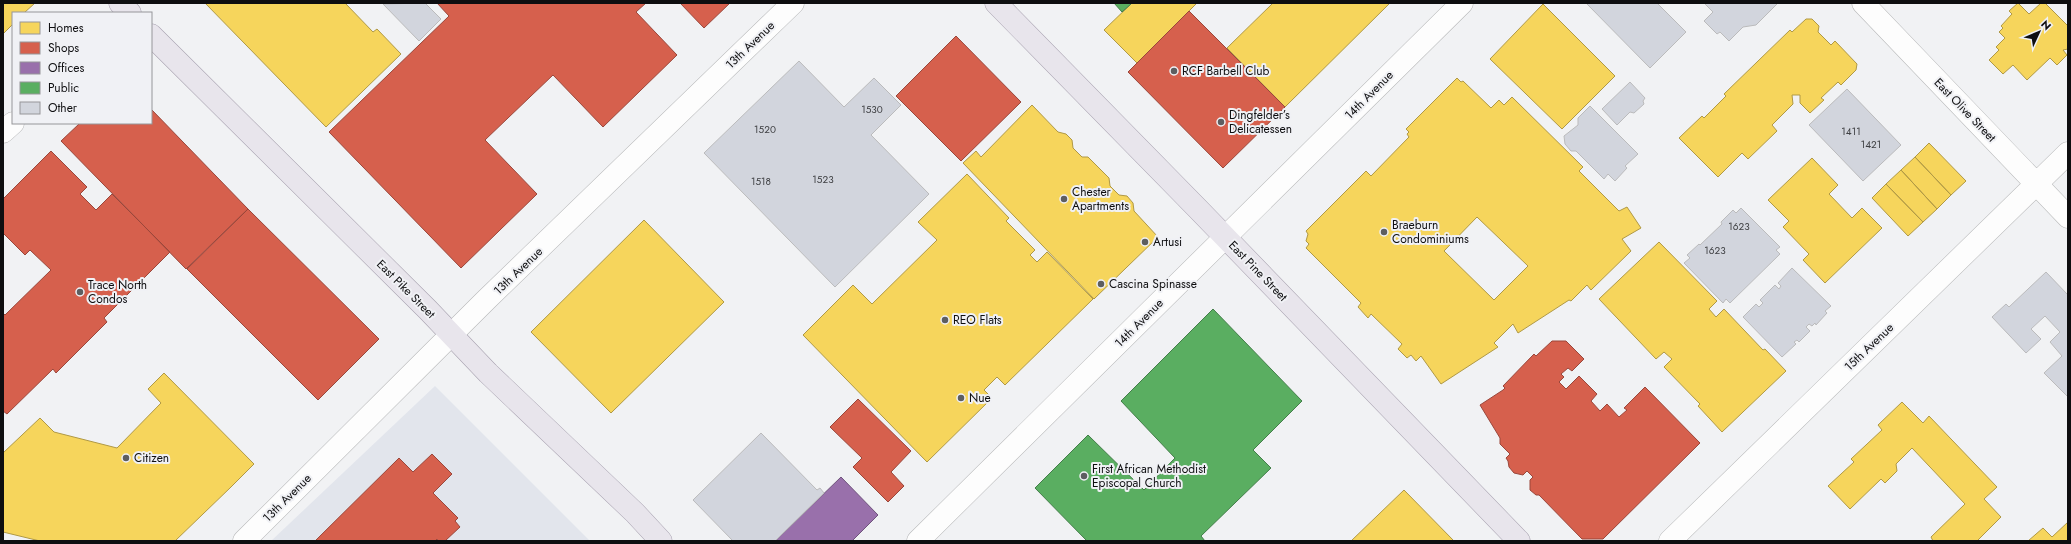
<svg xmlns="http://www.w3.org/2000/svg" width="2071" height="544" font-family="Jost,sans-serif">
	<rect width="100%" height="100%" fill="#f1f2f4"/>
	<!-- built -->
	<path fill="#e2e5ec" d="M 435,386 L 590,541 L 271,541 Z"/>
	<!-- homes -->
	<path fill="#f6d55c" stroke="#b09945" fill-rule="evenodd" d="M 3,3 L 35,3 L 24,13 L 13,13 L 13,24 L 3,34 Z
		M 205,3 L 345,3 L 373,32 L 377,29 L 401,54 L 326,127 Z
		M 1132,3 L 1197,3 L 1137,63 L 1104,30 Z
		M 1273,3 L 1390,3 L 1285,107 L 1227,48 Z
		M 2018,3 L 2029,14 L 2041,3 L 2045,3 L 2068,26 L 2068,49 L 2063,50 L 2067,55 L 2057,65 L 2050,58 L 2027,80 L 2013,65 L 2003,74 L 1989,60 L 1999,50 L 1996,47 L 2005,38 L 1999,32 L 2003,28 L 2001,26 L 2012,14 L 2009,11 Z
		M 1543,4 L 1615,76 L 1562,129 L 1490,59 Z
		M 1806,19 L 1812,19 L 1819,26 L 1818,32 L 1831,45 L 1835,41 L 1857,64 L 1856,70 L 1841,85 L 1838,82 L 1821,98 L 1824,100 L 1810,113 L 1800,103 L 1800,95 L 1792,95 L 1793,104 L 1772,125 L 1777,131 L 1748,159 L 1742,153 L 1718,177 L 1679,138 L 1702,116 L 1704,118 L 1726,96 L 1724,94 L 1790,30 L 1792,32 Z
		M 1457,78 L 1461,82 L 1463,81 L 1491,108 L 1499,100 L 1504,105 L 1512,97 L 1583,167 L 1579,171 L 1619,211 L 1627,207 L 1641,228 L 1622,239 L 1631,251 L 1591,290 L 1587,285 L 1571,301 L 1569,300 L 1518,333 L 1513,324 L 1494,343 L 1498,347 L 1441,384 L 1421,356 L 1416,361 L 1411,355 L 1407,358 L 1398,349 L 1402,344 L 1371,314 L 1368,318 L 1358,307 L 1361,303 L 1306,248 L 1309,244 L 1306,241 L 1308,234 L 1306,231 L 1366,171 L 1371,176 L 1409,137 L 1407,134 L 1409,132 L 1406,129 ZM 1477,217 L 1528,266 L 1494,300 L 1444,251 Z
		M 1032,105 L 1058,132 L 1066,134 L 1072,140 L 1073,148 L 1082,157 L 1088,157 L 1109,178 L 1110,186 L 1119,195 L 1127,196 L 1133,203 L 1134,211 L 1158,237 L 1094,299 L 963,163 L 976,151 L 981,157 Z
		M 1929,143 L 1966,181 L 1951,195 L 1915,157 Z
		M 1915,157 L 1951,195 L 1937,209 L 1901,170 Z
		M 1812,158 L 1838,185 L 1829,194 L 1852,218 L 1862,208 L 1882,228 L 1825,283 L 1803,260 L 1809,254 L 1783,227 L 1789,221 L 1768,200 Z
		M 1901,170 L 1937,209 L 1923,222 L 1886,184 Z
		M 967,174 L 1009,218 L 1006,221 L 1035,250 L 1030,255 L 1037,262 L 1047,252 L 1093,299 L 1005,385 L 997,377 L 984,390 L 992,398 L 927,462 L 803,335 L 853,285 L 872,304 L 937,240 L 918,222 Z
		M 1886,184 L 1923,222 L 1908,236 L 1872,198 Z
		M 644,220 L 724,302 L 611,413 L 531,332 Z
		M 1659,242 L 1717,301 L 1709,309 L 1716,317 L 1724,309 L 1763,350 L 1765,349 L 1786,371 L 1722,432 L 1698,406 L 1700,404 L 1664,367 L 1672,359 L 1664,352 L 1656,359 L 1599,299 Z
		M 164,373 L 254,464 L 231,487 L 175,541 L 40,541 L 3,532 L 3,453 L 40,418 L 54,432 L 117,448 L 161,403 L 148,389 Z
		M 1902,402 L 1923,423 L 1929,416 L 1997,487 L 1984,499 L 2001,517 L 1977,541 L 1933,541 L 1931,537 L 1965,504 L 1912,448 L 1896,464 L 1897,471 L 1885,483 L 1881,479 L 1850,509 L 1828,486 L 1854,462 L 1851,459 L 1882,430 L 1878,425 Z
		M 1404,490 L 1454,541 L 1351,541 Z
		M 2068,522 L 2068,541 L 2028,541 L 2043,528 L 2052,537 Z"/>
	<!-- shops -->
	<path fill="#d6604d" stroke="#9a473b" d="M 437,3 L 646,3 L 636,12 L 677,55 L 603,127 L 553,75 L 485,140 L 537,194 L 461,268 L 329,132 L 449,16 Z
		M 680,3 L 730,3 L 704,28 Z
		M 1189,11 L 1285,107 L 1223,168 L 1128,72 Z
		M 956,36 L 1021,102 L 961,161 L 896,96 Z
		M 151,109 L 248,209 L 186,269 L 61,141 L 80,123 L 151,123 Z
		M 51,151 L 87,187 L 80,194 L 96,210 L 112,194 L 170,252 L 104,318 L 107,322 L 56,373 L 53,369 L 7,414 L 3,411 L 3,313 L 5,315 L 51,270 L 30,250 L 25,255 L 3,233 L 3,199 Z
		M 248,209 L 379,339 L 318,400 L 187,269 Z
		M 1552,341 L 1566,341 L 1584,359 L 1572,371 L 1568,368 L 1561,374 L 1564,377 L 1559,382 L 1566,389 L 1579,376 L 1597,394 L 1591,401 L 1600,411 L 1607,404 L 1619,417 L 1627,410 L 1624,408 L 1645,387 L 1700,443 L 1603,539 L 1582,539 L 1539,495 L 1536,495 L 1530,490 L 1530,480 L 1533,477 L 1527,471 L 1523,475 L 1514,473 L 1509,467 L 1508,461 L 1506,458 L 1510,454 L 1500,444 L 1500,438 L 1480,405 L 1503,390 L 1505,388 L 1503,386 L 1534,354 L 1536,356 Z
		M 858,399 L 911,451 L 891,472 L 904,486 L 888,502 L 853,467 L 862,458 L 830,427 Z
		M 432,454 L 452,474 L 433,493 L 458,518 L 455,521 L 460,527 L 445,541 L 438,541 L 437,539 L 435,541 L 315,541 L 399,458 L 413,472 Z"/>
	<!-- offices -->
	<path fill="#9970ab" stroke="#6f537c" d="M 841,477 L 878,515 L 852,541 L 775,541 Z"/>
	<!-- public -->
	<path fill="#5aae61" stroke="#437e49" d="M 1114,3 L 1132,3 L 1122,12 Z
		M 1213,309 L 1302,401 L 1253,450 L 1271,468 L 1201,536 L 1205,541 L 1087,541 L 1035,488 L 1088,435 L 1144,490 L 1175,458 L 1121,401 Z"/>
	<!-- building -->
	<path fill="#d2d5dd" stroke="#bbbbbc" d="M 425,3 L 441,19 L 419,41 L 383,4 Z
		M 1586,3 L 1657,3 L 1686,32 L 1650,68 Z
		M 1704,3 L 1778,3 L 1756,25 L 1743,27 L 1729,41 L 1720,32 L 1717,34 L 1704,21 L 1713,12 Z
		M 799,61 L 844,107 L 874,78 L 901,105 L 871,135 L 929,194 L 835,287 L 704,153 Z
		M 1630,82 L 1645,98 L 1643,101 L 1644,104 L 1634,113 L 1630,112 L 1617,125 L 1602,109 Z
		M 1847,89 L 1901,145 L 1863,181 L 1809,125 Z
		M 1590,106 L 1638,154 L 1625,166 L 1627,168 L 1615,181 L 1608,174 L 1604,179 L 1576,151 L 1571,151 L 1565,144 L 1564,136 L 1578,125 L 1578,118 Z
		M 1741,208 L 1780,247 L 1776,250 L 1780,254 L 1730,303 L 1726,299 L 1723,303 L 1684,263 L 1690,258 L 1687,255 L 1699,244 L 1700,245 L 1722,224 L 1721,222 L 1733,210 L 1736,213 Z
		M 1792,268 L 1831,306 L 1825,311 L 1827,313 L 1816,325 L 1815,323 L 1812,326 L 1809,324 L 1806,327 L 1810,331 L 1799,342 L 1797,340 L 1794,342 L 1796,344 L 1782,357 L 1743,317 L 1756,304 L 1759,307 L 1763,303 L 1760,300 L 1775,285 L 1779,289 L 1781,286 L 1778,283 Z
		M 2046,272 L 2068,295 L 2068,397 L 2044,373 L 2062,356 L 2050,342 L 2060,332 L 2045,316 L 2031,329 L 2041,339 L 2026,353 L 1992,317 L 2006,304 L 2009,307 Z
		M 761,433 L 817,490 L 820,488 L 824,493 L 775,541 L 733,541 L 693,500 Z"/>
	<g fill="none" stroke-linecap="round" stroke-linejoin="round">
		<defs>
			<path id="minor" d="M 1863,3 L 2068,217
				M 3,132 L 13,123
				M 244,541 L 486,300 L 793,3
				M 918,541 L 1462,3
				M 1670,541 L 2068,153"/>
			<path id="major" d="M 120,3 L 130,13
				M 996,3 L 1198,209 L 1519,541
				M 151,35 L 428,310 L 488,373 L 635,513 L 661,541"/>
		</defs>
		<!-- minor casing -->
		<use href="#minor" stroke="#b7b8b9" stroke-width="23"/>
		<!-- major casing -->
		<use href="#major" stroke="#a7a1af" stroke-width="23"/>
		<!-- minor -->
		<use href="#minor" stroke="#fdfdfd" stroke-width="22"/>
		<!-- major -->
		<use href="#major" stroke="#e8e5ec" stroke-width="22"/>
	</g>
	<!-- markers -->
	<g fill="#5d5e60" stroke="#f0f1f5" stroke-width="1.5">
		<circle cx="1174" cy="71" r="4"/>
		<circle cx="1221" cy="122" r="4"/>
		<circle cx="1064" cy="199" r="4"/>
		<circle cx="1384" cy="232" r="4"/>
		<circle cx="1145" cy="242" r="4"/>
		<circle cx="1101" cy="284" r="4"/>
		<circle cx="80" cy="292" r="4"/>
		<circle cx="945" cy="320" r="4"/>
		<circle cx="961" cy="398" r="4"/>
		<circle cx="126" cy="458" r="4"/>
		<circle cx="1084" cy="476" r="4"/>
	</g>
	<g text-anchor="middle" stroke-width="4" stroke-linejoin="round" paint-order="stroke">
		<!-- number labels -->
		<g font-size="10" fill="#3f4043">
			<text x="872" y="113">1530</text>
			<text x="765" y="133">1520</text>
			<text x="1851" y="135">1411</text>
			<text x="1871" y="148">1421</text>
			<text x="823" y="183">1523</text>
			<text x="761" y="185">1518</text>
			<text x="1739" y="230">1623</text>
			<text x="1715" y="254">1623</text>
		</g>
		<!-- street labels -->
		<g font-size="12" fill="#0e0e10" stroke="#f0f1f5">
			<text transform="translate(750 45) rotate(-44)" y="4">13th Avenue</text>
			<text transform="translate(1369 95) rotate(-45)" y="4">14th Avenue</text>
			<text transform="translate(1965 110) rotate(46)" y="4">East Olive Street</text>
			<text transform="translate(518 271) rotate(-44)" y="4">13th Avenue</text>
			<text transform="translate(1258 271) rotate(46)" y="4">East Pine Street</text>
			<text transform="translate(406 289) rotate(45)" y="4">East Pike Street</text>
			<text transform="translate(1139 323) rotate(-45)" y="4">14th Avenue</text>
			<text transform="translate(1869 347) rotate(-44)" y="4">15th Avenue</text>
			<text transform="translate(287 498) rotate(-45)" y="4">13th Avenue</text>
		</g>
		<!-- poi labels -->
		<g font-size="12" fill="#0e0e10" stroke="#f0f1f5" text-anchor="start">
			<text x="1182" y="75">RCF Barbell Club</text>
			<text x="1229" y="119">Dingfelder’s<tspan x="1229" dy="14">Delicatessen</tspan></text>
			<text x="1072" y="196">Chester<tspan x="1072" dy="14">Apartments</tspan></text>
			<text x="1392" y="229">Braeburn<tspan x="1392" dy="14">Condominiums</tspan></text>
			<text x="1153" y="246">Artusi</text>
			<text x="1109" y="288">Cascina Spinasse</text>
			<text x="88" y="289">Trace North<tspan x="88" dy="14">Condos</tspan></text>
			<text x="953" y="324">REO Flats</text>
			<text x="969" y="402">Nue</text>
			<text x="134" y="462">Citizen</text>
			<text x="1092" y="473">First African Methodist<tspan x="1092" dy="14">Episcopal Church</tspan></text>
		</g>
	</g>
	<!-- border -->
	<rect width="2071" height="544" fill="none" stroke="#0e0e10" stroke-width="8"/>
	<!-- legend -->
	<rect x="12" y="12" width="140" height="112" fill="#f0f1f5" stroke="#969699"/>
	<rect x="20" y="22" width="20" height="12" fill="#f6d55c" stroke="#969699"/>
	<text x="48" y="32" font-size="12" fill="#0e0e10">Homes</text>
	<rect x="20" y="42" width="20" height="12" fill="#d6604d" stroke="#969699"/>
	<text x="48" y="52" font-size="12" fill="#0e0e10">Shops</text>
	<rect x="20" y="62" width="20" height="12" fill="#9970ab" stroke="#969699"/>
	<text x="48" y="72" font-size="12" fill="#0e0e10">Offices</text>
	<rect x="20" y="82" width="20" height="12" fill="#5aae61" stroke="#969699"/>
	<text x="48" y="92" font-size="12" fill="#0e0e10">Public</text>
	<rect x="20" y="102" width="20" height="12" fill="#d2d5dd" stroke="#969699"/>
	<text x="48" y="112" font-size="12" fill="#0e0e10">Other</text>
	<!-- north arrow -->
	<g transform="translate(2039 32) rotate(46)" stroke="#f0f1f5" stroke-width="3" paint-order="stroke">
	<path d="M0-3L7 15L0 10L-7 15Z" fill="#0e0e10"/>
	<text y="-6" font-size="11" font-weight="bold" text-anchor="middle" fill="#0e0e10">N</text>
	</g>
</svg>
